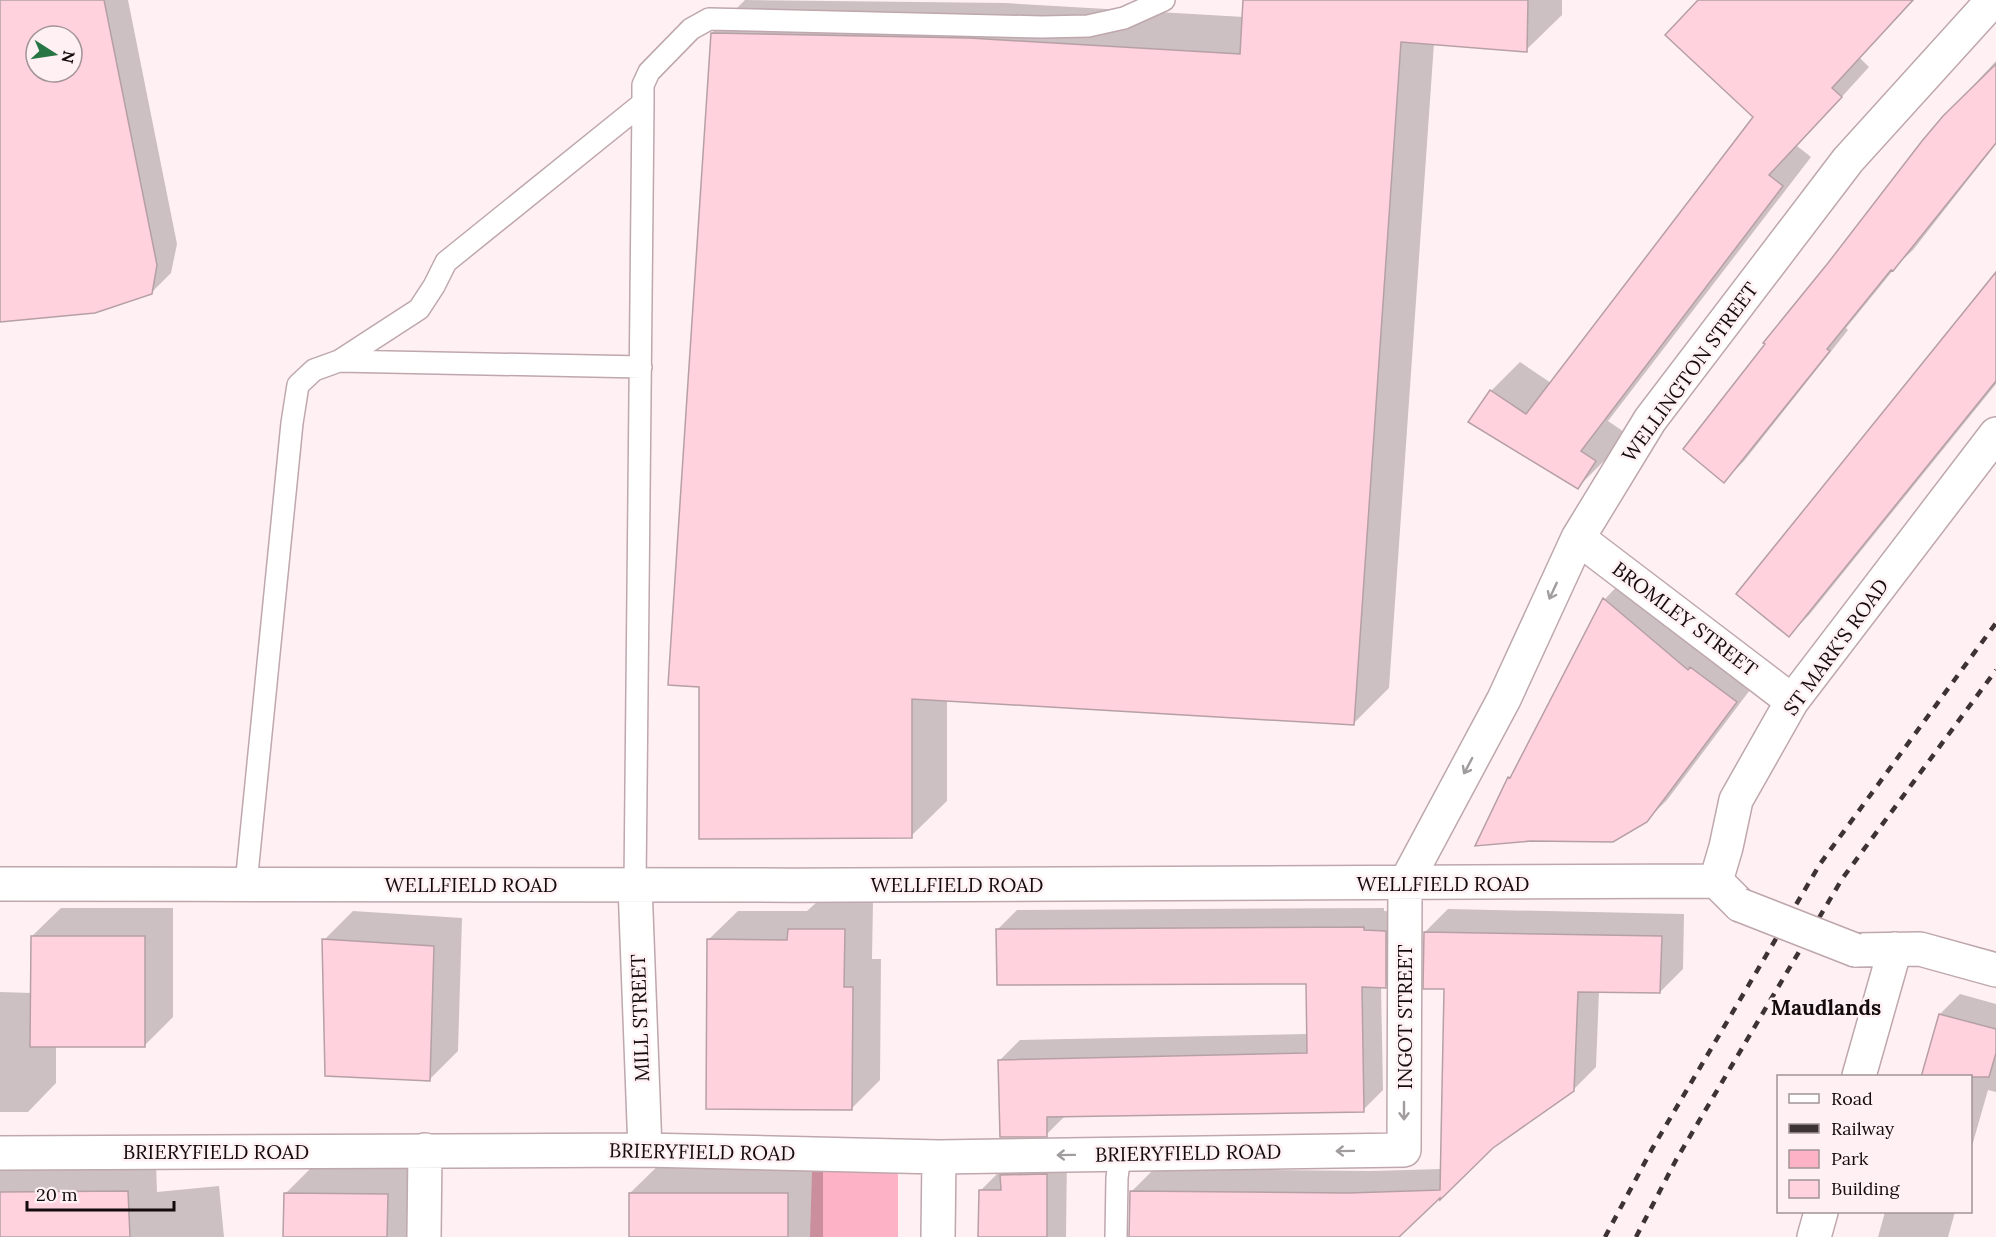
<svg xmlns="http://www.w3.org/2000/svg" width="1996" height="1237" font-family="Lora,serif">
	<rect width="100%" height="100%" fill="#fff0f3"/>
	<!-- green -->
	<path fill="#feb2c5" d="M 898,1171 L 898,1237 L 810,1237 L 812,1172 Z"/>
	<!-- shadow -->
	<path fill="#0003" fill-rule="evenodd" d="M 0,0 L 128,0 L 177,244 L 171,273 L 151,293 L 0,321 ZM 36,36 L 72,36 L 72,72 L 36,72 Z
		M 745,0 L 1005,3 L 1244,17 L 1245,0 L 1562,0 L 1562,15 L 1526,50 L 1434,43 L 1389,688 L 1353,724 L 947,700 L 947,801 L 911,836 L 712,33 Z
		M 1700,0 L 1914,0 L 1860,58 L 1869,67 L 1797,146 L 1811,157 L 1608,421 L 1624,432 L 1607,458 L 1578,487 L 1491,391 L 1520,362 L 1551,383 L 1755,117 Z
		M 1996,61 L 1996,144 L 1913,250 L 1899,263 L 1846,328 L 1848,330 L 1744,461 L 1724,481 L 1944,117 Z
		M 1996,275 L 1996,384 L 1809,615 L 1789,635 Z
		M 1624,579 L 1756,682 L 1667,800 L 1646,821 L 1509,778 L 1515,773 L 1605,599 Z
		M 818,901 L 873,901 L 872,959 L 881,959 L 880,1080 L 851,1109 L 709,939 L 738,911 L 807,911 Z
		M 61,908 L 173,908 L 173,1017 L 144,1046 L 56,1045 L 56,1083 L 28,1112 L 0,1112 L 0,992 L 32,993 L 32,936 Z
		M 1384,908 L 1384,911 L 1405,912 L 1405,966 L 1385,986 L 1381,986 L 1383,1090 L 1363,1110 L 1066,1115 L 1046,1135 L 1000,1060 L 1020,1040 L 1308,1034 L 1308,983 L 997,930 L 1017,910 Z
		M 1448,909 L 1684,914 L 1683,969 L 1660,992 L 1599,991 L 1596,1067 L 1573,1090 L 1492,1147 L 1397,1237 L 1130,1237 L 1131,1192 L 1154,1169 L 1372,1171 L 1442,1169 L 1445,988 L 1425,932 Z
		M 353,911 L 462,918 L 458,1051 L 429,1080 L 324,940 Z
		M 1960,994 L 1996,1004 L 1996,1092 L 1988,1090 L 1970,1153 L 1970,1076 L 1940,1014 Z
		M 1067,1155 L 1066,1237 L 980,1237 L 981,1190 L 1001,1170 Z
		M 666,1158 L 823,1158 L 823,1237 L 630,1237 L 630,1193 Z
		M 156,1163 L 157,1192 L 219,1186 L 224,1237 L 0,1237 L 0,1164 Z
		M 314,1165 L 416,1166 L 415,1237 L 285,1237 L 285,1194 Z
		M 1885,1212 L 1955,1212 L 1948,1237 L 1878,1237 Z"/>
	<!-- building -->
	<path fill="#ffd2dd" stroke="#b6a0a5" stroke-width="1.5" fill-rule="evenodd" d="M 0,0 L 104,0 L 157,265 L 152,294 L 95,313 L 0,322 ZM 36,36 L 72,36 L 72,72 L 36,72 Z
		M 1243,0 L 1528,0 L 1527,52 L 1401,42 L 1354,725 L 912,699 L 912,838 L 699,839 L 699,687 L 668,685 L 711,33 L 969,38 L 1240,54 Z
		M 1698,0 L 1913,0 L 1832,88 L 1842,97 L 1769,175 L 1783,186 L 1581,451 L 1596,461 L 1578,489 L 1468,422 L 1490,390 L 1526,414 L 1753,117 L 1665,35 Z
		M 1996,64 L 1996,143 L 1893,271 L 1891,270 L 1827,349 L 1830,351 L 1724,483 L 1683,449 L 1765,344 L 1763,343 L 1828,263 L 1922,141 L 1943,116 Z
		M 1996,272 L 1996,381 L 1789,637 L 1736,594 Z
		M 1603,598 L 1688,670 L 1690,667 L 1737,702 L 1647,822 L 1613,842 L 1531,841 L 1475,846 L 1508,777 L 1510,778 Z
		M 1364,927 L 1364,930 L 1386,931 L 1386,988 L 1362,987 L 1364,1112 L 1047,1117 L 1047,1137 L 1000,1137 L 998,1060 L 1307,1053 L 1306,984 L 997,985 L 996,929 Z
		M 788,929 L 845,929 L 844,987 L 853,987 L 852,1110 L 706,1109 L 707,939 L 787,940 Z
		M 1424,932 L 1662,936 L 1660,993 L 1578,992 L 1574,1091 L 1493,1148 L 1440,1200 L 1440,1198 L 1399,1237 L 1129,1237 L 1130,1191 L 1348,1193 L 1440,1190 L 1444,989 L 1423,989 Z
		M 31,936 L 145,936 L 145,1047 L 30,1047 Z
		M 322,939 L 434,946 L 430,1081 L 325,1076 Z
		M 1939,1014 L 1996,1029 L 1996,1053 L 1989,1077 L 1921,1077 Z
		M 1047,1174 L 1047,1237 L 978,1237 L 979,1190 L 1001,1190 L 1000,1175 Z
		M 128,1191 L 130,1237 L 0,1237 L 0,1192 Z
		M 284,1193 L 388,1194 L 387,1237 L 283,1237 Z
		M 629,1193 L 788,1193 L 788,1237 L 629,1237 Z"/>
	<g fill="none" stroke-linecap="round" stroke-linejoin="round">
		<defs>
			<path id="service" d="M 339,361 L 419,309 L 434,286 L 446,262 L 643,103
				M 246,884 L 292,423 L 298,385 L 314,370 L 339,361 L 641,367
				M 635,885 L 643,103 L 643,85 L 649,72 L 691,29 L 709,19 L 1042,27 L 1088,26 L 1124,18 L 1164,0
				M 1116,1237 L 1117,1178 L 1120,1154"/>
			<path id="minor" d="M 1578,538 L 1792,701
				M 1716,881 L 1726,847 L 1736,800 L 1792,701 L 1996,434
				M 0,884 C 572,885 1144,887 1716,881 L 1740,905
				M 635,885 L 645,1150
				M 1855,950 L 1920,949 L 1996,970
				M 1859,1076 L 1895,949
				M 0,1153 L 645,1150 L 939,1157 L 1404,1150 L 1405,884 L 1504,699 L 1578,538 L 1650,420 L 1848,160 L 1993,0
				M 424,1237 L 425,1150
				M 938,1237 L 939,1157
				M 1814,1237 L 1821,1212"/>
		</defs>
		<!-- service casing -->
		<use href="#service" stroke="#bea7ad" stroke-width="24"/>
		<!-- minor casing -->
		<use href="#minor" stroke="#bea7ad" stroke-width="36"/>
		<!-- service -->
		<use href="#service" stroke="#fff" stroke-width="21"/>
		<!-- minor -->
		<use href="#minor" stroke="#fff" stroke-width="33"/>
		<!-- rail -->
		<path stroke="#3d3335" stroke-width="4.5" stroke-dasharray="8 8" stroke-linecap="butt" d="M 1605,1237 L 1652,1149 L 1820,864 L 1996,623
			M 1636,1237 L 1676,1160 L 1842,879 L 1996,670"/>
		<defs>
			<path id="minor-bridge" d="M 1740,905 L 1855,950"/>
		</defs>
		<!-- minor-bridge casing -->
		<use href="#minor-bridge" stroke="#bea7ad" stroke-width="36" stroke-linecap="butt"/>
		<!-- minor-bridge -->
		<use href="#minor-bridge" stroke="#fff" stroke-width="33"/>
	</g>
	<!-- one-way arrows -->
	<defs><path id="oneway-shaft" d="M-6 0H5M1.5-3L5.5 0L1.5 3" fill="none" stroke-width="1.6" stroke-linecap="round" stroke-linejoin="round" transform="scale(1.5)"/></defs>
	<g stroke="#a19d9e">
		<use href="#oneway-shaft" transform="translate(1553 591) rotate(115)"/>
		<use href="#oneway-shaft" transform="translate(1468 766) rotate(118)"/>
		<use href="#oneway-shaft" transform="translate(1404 1111) rotate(90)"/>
		<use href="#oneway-shaft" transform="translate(1345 1151) rotate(179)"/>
		<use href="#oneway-shaft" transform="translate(1066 1155) rotate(179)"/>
	</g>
	<g text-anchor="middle" stroke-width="5" stroke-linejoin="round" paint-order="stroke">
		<!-- street labels -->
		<g font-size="20" fill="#130b0d" stroke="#fff0f3">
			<text transform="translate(1690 372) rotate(-54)" y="7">WELLINGTON STREET</text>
			<text transform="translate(1685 619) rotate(37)" y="7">BROMLEY STREET</text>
			<text transform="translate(1836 647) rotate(-54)" y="7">ST MARK'S ROAD</text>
			<text x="1443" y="891">WELLFIELD ROAD</text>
			<text x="471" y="892">WELLFIELD ROAD</text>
			<text x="957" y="892">WELLFIELD ROAD</text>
			<text transform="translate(1405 1017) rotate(-90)" y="7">INGOT STREET</text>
			<text transform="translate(640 1018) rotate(-92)" y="7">MILL STREET</text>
			<text x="216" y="1159">BRIERYFIELD ROAD</text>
			<text transform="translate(702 1152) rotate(1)" y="7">BRIERYFIELD ROAD</text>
			<text transform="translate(1188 1153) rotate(-1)" y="7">BRIERYFIELD ROAD</text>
		</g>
		<!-- neighbourhood labels -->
		<g font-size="21" font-weight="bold" fill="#130b0d" stroke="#fff0f3">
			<text x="1826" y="1015">Maudlands</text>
		</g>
	</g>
	<!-- legend -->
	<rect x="1777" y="1075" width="195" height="138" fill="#fff0f3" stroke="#a19497" stroke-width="1.5"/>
	<rect x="1789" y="1094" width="30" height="9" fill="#ffffff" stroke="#a19497" stroke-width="1.5"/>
	<text x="1831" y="1105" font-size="18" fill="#130b0d">Road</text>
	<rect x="1789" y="1124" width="30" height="9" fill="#3d3335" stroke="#a19497" stroke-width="1.5"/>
	<text x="1831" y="1135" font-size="18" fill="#130b0d">Railway</text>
	<rect x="1789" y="1150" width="30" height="18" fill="#feb2c5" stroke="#a19497" stroke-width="1.5"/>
	<text x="1831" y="1165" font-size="18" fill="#130b0d">Park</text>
	<rect x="1789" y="1180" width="30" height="18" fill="#ffd2dd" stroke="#a19497" stroke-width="1.5"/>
	<text x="1831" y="1195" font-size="18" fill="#130b0d">Building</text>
	<!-- north arrow -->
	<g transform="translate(54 54) rotate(102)"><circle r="28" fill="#fff0f3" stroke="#a19497" stroke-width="1.5"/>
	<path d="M0-4.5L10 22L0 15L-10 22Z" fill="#277544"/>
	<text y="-9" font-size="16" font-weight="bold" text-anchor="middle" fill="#130b0d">N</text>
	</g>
	<!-- scale -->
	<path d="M27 1201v9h147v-9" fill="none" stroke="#130b0d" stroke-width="3"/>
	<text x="36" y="1201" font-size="18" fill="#130b0d" stroke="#fff0f3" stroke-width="4.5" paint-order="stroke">20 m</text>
</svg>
